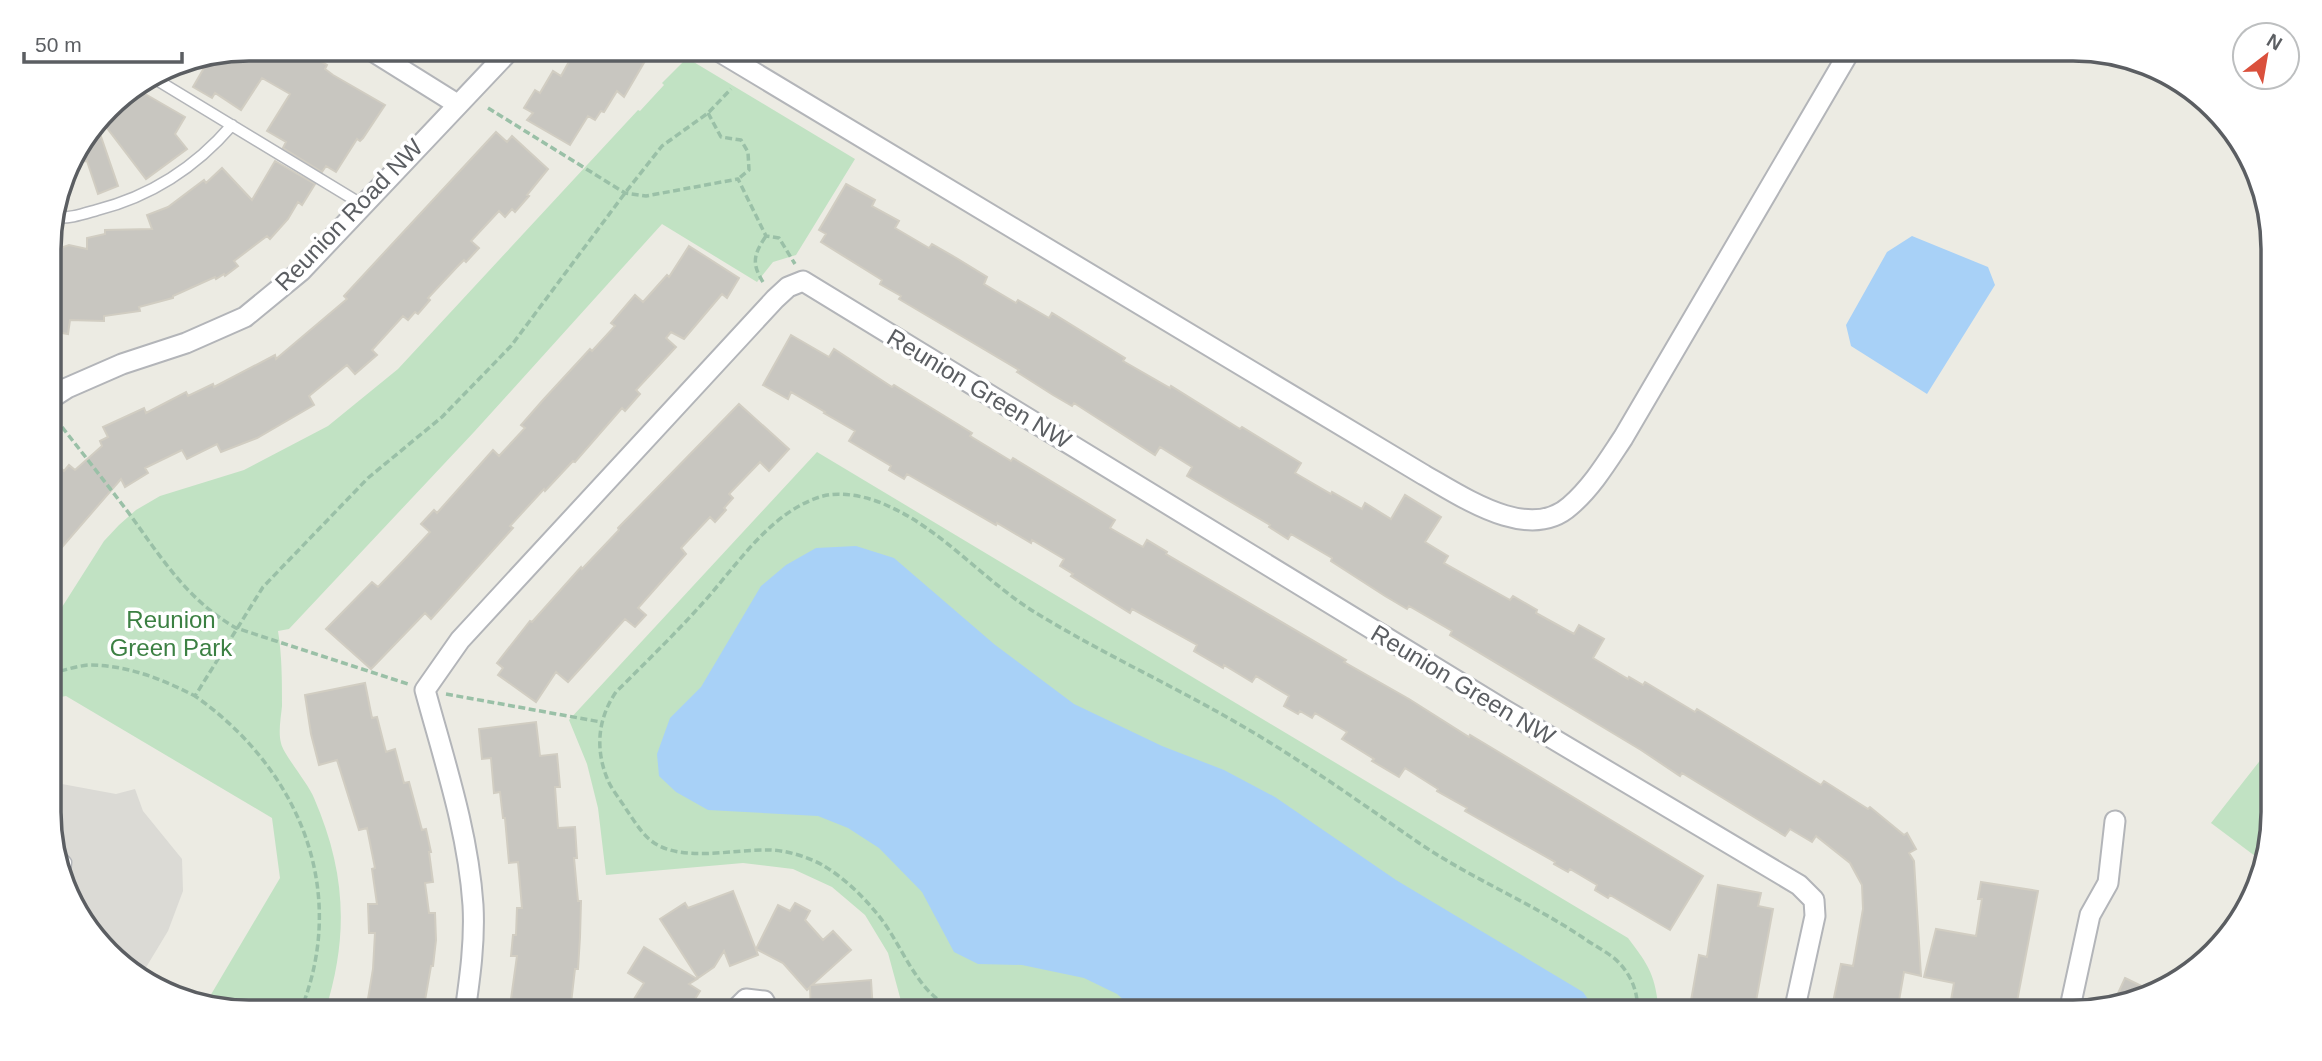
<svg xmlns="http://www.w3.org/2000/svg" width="2322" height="1061" font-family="Helvetica,sans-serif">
	<rect width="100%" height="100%" fill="#ecebe3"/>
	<!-- industrial -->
	<path fill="#dbdad5" d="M 51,782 L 116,794 L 135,789 L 143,811 L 182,859 L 183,891 L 168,931 L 142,974 L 90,933 L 51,839 Z"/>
	<!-- green -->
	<path fill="#c1e2c3" d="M 687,58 L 855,159 L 796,255 L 773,262 L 757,282 L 662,224 L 474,432 L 289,629 L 278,631 C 282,656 282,680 282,706 C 281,717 278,732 281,743 C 283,754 308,783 314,798 C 346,872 349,935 325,1012 L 249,1012 L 206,1003 L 280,878 L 272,818 L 66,696 L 50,699 L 50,626 L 104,541 L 119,525 L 136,510 L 160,496 L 244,470 L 328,426 L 398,369 L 638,110 L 640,111 L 664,85 L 662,83 Z
		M 817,452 L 1628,938 C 1650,967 1655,975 1659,1012 L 904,1012 L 888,953 L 865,915 L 832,887 L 793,869 L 743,863 L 606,875 L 598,808 L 587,764 L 569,720 Z
		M 2273,744 L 2273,812 L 2263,862 L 2211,823 Z"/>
	<!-- water -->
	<path fill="#a8d1f7" d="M 1912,236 L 1988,267 L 1995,285 L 1927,394 L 1851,346 L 1846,325 L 1887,252 Z
		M 856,546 L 894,558 L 994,644 L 1074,704 L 1162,746 L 1224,770 L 1275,797 L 1396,880 L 1583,992 L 1594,1008 L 1594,1012 L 1137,1012 L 1117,994 L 1084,978 L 1022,965 L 978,964 L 954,952 L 922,892 L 879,848 L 848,828 L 818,816 L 708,810 L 676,792 L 659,776 L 657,754 L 670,718 L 701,687 L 761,586 L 786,565 L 816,548 Z"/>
	<!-- building -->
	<path fill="#c8c6c0" stroke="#d1cdc2" stroke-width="2" d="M 249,49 L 299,49 L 327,65 L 325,69 L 333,75 L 385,105 L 363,138 L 360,141 L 357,139 L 336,172 L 326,166 L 322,172 L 283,148 L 286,142 L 267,131 L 290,94 L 262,78 L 241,110 L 215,93 L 212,98 L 193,87 L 211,56 Z
		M 576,49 L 652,49 L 624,97 L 617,91 L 604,112 L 601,111 L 595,120 L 588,116 L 570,145 L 527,120 L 533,113 L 524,108 L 535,90 L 540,93 L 553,71 L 561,76 Z
		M 140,91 L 185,117 L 175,134 L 187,149 L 146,179 L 101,120 L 134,102 Z
		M 97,125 L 118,186 L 98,194 L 87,161 L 80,162 L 78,150 Z
		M 496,132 L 507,142 L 512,136 L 548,169 L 527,195 L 529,196 L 515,212 L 512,209 L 505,217 L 499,211 L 471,241 L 479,248 L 466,262 L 464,260 L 457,267 L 428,298 L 430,300 L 418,314 L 415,312 L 408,320 L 403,316 L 372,350 L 377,355 L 355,374 L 347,365 L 309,396 L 314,405 L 257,438 L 221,452 L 217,444 L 187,459 L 182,450 L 145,468 L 148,473 L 125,487 L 121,479 L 50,561 L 50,459 L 64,471 L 69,465 L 75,470 L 102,446 L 100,441 L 108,437 L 103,427 L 144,408 L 146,413 L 186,392 L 188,396 L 213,384 L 214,387 L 275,355 L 276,359 L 347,299 L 344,296 Z
		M 275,161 L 315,184 L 302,205 L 298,202 L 288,219 L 270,239 L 267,236 L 234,261 L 238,266 L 225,276 L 224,274 L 216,279 L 215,277 L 173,296 L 173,298 L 139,307 L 140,311 L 104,316 L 104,321 L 70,320 L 68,334 L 50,331 L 50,313 L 57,270 L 55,269 L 56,264 L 50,262 L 49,252 L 69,245 L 87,249 L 87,238 L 105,234 L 105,230 L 152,229 L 147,215 L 168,207 L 204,180 L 206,183 L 222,168 L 252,200 Z
		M 846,184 L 875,200 L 872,206 L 899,221 L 895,228 L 929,248 L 932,244 L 958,259 L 987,277 L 984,284 L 1016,303 L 1018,300 L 1049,318 L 1052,313 L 1125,358 L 1123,361 L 1170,388 L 1171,386 L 1240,429 L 1242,427 L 1301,463 L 1295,473 L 1331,494 L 1332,492 L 1362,509 L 1365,503 L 1391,519 L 1405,495 L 1441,517 L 1425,542 L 1448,556 L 1444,563 L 1510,600 L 1513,596 L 1537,610 L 1536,613 L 1574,634 L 1579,625 L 1604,639 L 1593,658 L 1628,679 L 1629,677 L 1643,685 L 1645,682 L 1695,712 L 1697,709 L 1821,785 L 1824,781 L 1868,809 L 1870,807 L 1904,835 L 1907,833 L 1916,849 L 1909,853 L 1914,861 L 1921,976 L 1904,972 L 1897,1012 L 1831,1012 L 1841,964 L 1853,966 L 1863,909 L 1862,885 L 1850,863 L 1816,836 L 1812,842 L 1790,829 L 1785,836 L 1682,773 L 1680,776 L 1641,750 L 1450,635 L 1452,631 L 1409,606 L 1407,609 L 1385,596 L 1331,561 L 1332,558 L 1291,534 L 1288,539 L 1269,527 L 1270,525 L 1187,476 L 1192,467 L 1160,447 L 1155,455 L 1074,403 L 1072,406 L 1053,395 L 1017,372 L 1019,370 L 899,299 L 901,296 L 880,284 L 882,280 L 821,242 L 826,234 L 819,230 Z
		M 689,246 L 739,278 L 727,298 L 722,294 L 684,339 L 671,332 L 666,338 L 676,347 L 636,390 L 640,394 L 625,411 L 622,408 L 575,462 L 573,461 L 545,491 L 544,489 L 510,526 L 513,528 L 431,619 L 425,613 L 371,669 L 326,629 L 372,582 L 378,587 L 402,562 L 430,532 L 421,524 L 434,510 L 437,513 L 493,450 L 499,456 L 525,428 L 521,425 L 543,400 L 590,349 L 592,351 L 615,326 L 611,323 L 635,295 L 643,302 L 667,275 L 669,277 Z
		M 791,335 L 829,357 L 834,349 L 892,387 L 894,385 L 972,433 L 970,436 L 1011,461 L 1013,458 L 1115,520 L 1110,528 L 1143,547 L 1147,540 L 1167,552 L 1166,554 L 1346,660 L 1344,662 L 1409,699 L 1469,737 L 1470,735 L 1487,745 L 1703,876 L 1670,930 L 1610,895 L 1608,898 L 1595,890 L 1597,885 L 1570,869 L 1568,872 L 1554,864 L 1555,862 L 1465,811 L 1467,808 L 1437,791 L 1438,789 L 1405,768 L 1399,777 L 1372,761 L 1374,759 L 1342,739 L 1347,732 L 1315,713 L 1312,718 L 1300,711 L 1298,714 L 1284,706 L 1289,696 L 1256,676 L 1252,682 L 1224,665 L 1223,668 L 1194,651 L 1197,645 L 1132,609 L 1130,613 L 1071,576 L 1073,574 L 1060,566 L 1064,559 L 1032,540 L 1031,543 L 997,523 L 996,525 L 907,474 L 904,479 L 889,470 L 891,466 L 849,441 L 855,431 L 824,413 L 825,412 L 791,392 L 788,399 L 763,385 Z
		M 739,404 L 789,449 L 769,471 L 760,462 L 729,494 L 733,498 L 724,508 L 726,510 L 715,522 L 710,517 L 681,548 L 686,554 L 638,608 L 646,615 L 635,627 L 625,619 L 568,682 L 556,672 L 536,702 L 498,675 L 503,668 L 497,663 L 530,621 L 532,622 L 581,567 L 582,569 L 619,530 L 618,528 Z
		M 365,683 L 372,718 L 377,717 L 386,752 L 395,749 L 404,783 L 409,782 L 422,830 L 426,829 L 431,852 L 429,852 L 433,882 L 425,883 L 429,913 L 435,913 L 436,940 L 433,966 L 431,966 L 423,1012 L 403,1012 L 367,1005 L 373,969 L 375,933 L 369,933 L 368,904 L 377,904 L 372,869 L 375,868 L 367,828 L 359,830 L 337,760 L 319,765 L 311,734 L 305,695 Z
		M 536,722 L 540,756 L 557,754 L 560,787 L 555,787 L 558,828 L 575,827 L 577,858 L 574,858 L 578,901 L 581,901 L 580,937 L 578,969 L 575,969 L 570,1012 L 512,1012 L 515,999 L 511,999 L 517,956 L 511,956 L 513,935 L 516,935 L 517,908 L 522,908 L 518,862 L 509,863 L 505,818 L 503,818 L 500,792 L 494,793 L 491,758 L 482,759 L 479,729 Z
		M 1981,882 L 2038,891 L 2015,1012 L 1949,1012 L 1954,983 L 1924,977 L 1936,929 L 1976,936 L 1982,899 L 1978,899 Z
		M 1718,885 L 1761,893 L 1758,906 L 1773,909 L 1754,1012 L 1689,1012 L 1699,955 L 1707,957 Z
		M 733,891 L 758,955 L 730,966 L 724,951 L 714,967 L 698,978 L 660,919 L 685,903 L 688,908 Z
		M 795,903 L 810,911 L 805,920 L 823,940 L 833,931 L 851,950 L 812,985 L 871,980 L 873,1011 L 811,1012 L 810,987 L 807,990 L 783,963 L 756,949 L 778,905 L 790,911 Z
		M 644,947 L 697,979 L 689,984 L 700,991 L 687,1012 L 626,1012 L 644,983 L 628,973 Z
		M 2125,978 L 2150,990 L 2114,1002 Z"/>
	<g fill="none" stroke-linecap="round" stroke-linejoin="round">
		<defs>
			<path id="service" d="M 152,77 L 363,205
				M 55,217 C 69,219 83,214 97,210 C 152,196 195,168 232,125
				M 56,851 L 66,862 L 65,873"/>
			<path id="minor" d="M 369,49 L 457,104
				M 715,49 L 1424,475 C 1463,497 1529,543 1570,506 C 1592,487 1607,462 1623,438 L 1851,49
				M 50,399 L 67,388 L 122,364 L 186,343 L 245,317 L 301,271 L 511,49
				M 465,1012 C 470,977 475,941 473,905 C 468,831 444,760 425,690 L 460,640 L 775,299 L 788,287 L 803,281 L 1503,709 L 1799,885 L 1814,900 L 1815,916 L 1794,1012
				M 736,1012 L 737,1008 L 746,999 L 764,1001 L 770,1012
				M 2069,1012 L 2090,915 L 2108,883 L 2115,821"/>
		</defs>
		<!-- service casing -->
		<use href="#service" stroke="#b3b5b9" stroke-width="13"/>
		<!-- minor casing -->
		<use href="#minor" stroke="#b3b5b9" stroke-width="23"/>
		<!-- path -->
		<path stroke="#9ac0a7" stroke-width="3.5" stroke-dasharray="7 3.5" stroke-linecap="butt" d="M 488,108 L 625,193 L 646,196 L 738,179 L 766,236 L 779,238 L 795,264
			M 708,113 L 721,137 L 741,140 L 748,152 L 749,170 L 738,179
			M 763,282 C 751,263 754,254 766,236
			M 62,427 C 84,455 106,483 128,512 C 161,557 186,599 236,628 L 408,684
			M 50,673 C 63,671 76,666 89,665 C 127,665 162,679 195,696
			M 446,694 L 601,722
			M 300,1012 C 350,891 299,769 195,696 L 263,587 L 368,478 L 442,417 L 511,346 L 625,193 L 662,146 L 708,113 L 731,89
			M 965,1012 C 921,1004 906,952 882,920 C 866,899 847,880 824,866 C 809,857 786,850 768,850 C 733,849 677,864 649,839 C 640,831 633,819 626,809 C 620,799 611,789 607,778 C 595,748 598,718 616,692 C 645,663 674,635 701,605 C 736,567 770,511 823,496 C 842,491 869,497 886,505 C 942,529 984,581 1036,613 C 1100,652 1167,683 1232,720 C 1297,757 1358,801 1419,843 C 1472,879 1532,903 1585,939 C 1596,947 1612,954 1621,965 C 1632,977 1639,995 1637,1012"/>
		<!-- service -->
		<use href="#service" stroke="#fff" stroke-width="10"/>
		<!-- minor -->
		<use href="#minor" stroke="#fff" stroke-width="19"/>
	</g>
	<g text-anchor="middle" stroke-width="7" stroke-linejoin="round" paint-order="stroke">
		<!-- street labels -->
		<g font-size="24" fill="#5b5e62" stroke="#fff">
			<text transform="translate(349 215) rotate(-46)" y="8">Reunion Road NW</text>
			<text transform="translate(979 389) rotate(31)" y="8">Reunion Green NW</text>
			<text transform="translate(1463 685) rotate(31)" y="8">Reunion Green NW</text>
		</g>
		<!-- park labels -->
		<g font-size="24" fill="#3c8043" stroke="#fff">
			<text x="171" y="628">Reunion<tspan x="171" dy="28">Green Park</tspan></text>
		</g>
	</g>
	<!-- crop -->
	<path d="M0 0H2322V1061H0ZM249 61H2073A188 188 0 0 1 2261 249V812A188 188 0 0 1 2073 1000H249A188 188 0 0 1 61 812V249A188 188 0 0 1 249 61Z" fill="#fff" fill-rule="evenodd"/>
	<path fill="none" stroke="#5b5e62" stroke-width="3.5" d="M249 61H2073A188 188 0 0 1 2261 249V812A188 188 0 0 1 2073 1000H249A188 188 0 0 1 61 812V249A188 188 0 0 1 249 61Z"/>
	<!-- north arrow -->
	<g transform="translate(2266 56) rotate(31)"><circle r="33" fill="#ffffff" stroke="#bdbfc0" stroke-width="2"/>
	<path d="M0-5L12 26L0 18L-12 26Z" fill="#da503c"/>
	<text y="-10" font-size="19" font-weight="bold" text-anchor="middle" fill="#5b5e62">N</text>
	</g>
	<!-- scale -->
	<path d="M24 52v10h158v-10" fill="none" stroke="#5b5e62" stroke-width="3.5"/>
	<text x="35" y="52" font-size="21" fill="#5b5e62" stroke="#ffffff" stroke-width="5" paint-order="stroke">50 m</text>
</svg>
